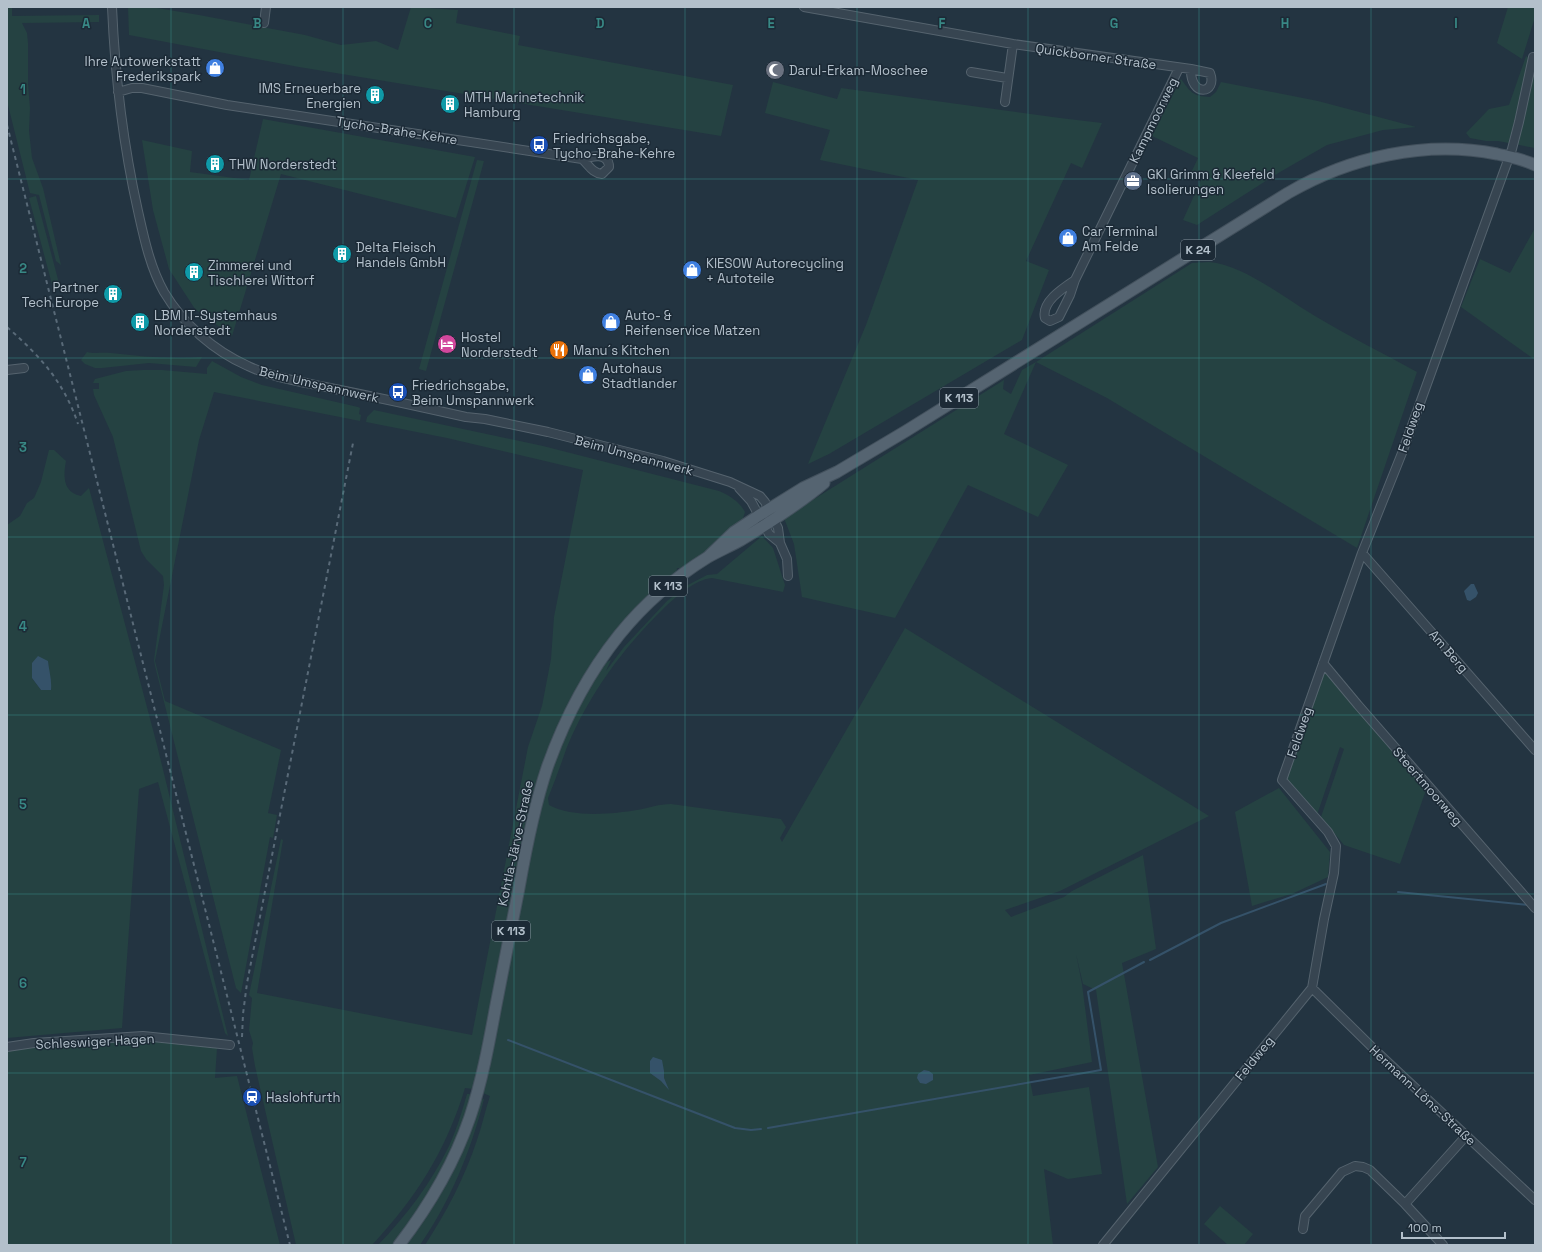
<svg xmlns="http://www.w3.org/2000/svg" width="1542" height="1252" font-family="'Space Grotesk',sans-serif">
	<rect width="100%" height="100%" fill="#233441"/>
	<!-- green -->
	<path fill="#254242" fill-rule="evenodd" d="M 7,7 L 12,7 L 12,16 L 99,15 L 99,22 L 22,23 L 27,33 L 28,43 L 28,84 L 30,108 L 29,131 L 32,158 L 43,188 L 61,265 L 56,261 L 39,195 L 30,193 L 7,101 Z
		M 128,7 L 151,7 L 199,15 L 305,35 L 341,45 L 376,41 L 398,50 L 411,7 L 458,10 L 456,23 L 520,36 L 518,45 L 733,85 L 721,136 L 299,67 L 129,35 Z
		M 1508,7 L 1535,7 L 1535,17 L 1522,59 L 1497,43 Z
		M 1526,56 L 1535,63 L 1535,148 L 1498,141 L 1486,141 L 1470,138 L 1466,133 L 1489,109 L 1509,105 Z
		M 1181,79 C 1191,93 1193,96 1210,97 L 1216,92 L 1221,82 L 1318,101 L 1416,127 L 1383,130 L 1327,145 L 1280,172 L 1197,225 L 1183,220 L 1202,178 L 1191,173 L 1198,158 L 1152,136 Z
		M 773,82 L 837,99 L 841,88 L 1060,118 L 1102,123 L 1082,168 L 1071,163 L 1026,261 L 1049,270 L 1022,340 L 829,454 L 808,464 L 866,325 L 918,180 L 820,160 L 830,130 L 765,113 Z
		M 263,119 L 475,157 L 456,218 L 281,174 L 232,336 L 195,309 L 169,269 L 153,210 L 142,140 L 192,151 L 190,172 L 249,180 Z
		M 477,160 L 484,161 L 426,371 L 419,369 Z
		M 36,196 L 60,287 L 53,288 L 29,198 Z
		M 1535,228 L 1535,360 L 1461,307 L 1480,259 L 1510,273 Z
		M 1209,262 C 1244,265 1284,298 1315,316 C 1348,336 1383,353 1417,372 L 1357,548 L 1107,398 L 1036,362 L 1004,434 L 1068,465 L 1038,517 L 968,485 L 895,618 L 802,597 L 794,544 L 784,518 L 1004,380 L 1003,389 L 1011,394 L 1022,370 L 1036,362 L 1192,263 Z
		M 87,352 C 94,354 102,352 111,353 C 141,356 171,360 202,357 L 196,367 L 149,363 L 102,368 L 95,368 L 85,364 L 81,360 Z
		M 212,361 L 241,377 L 262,385 L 358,407 L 360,408 L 359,414 L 361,415 L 360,421 L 214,392 L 199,440 L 155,661 L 165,701 L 281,750 L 268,813 L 277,815 L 273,838 L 270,837 L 241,993 L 236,988 L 155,666 L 154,660 L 164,585 L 163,576 L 146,559 L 141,551 L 113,437 L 94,395 L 93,389 L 99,389 L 99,383 L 93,383 L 95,379 L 126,371 L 143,370 L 162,370 L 207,374 L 207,368 Z
		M 374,410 L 543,446 L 719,491 C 730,496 739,501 745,512 L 743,518 L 745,522 L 684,568 L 677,568 L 676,575 L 646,602 L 561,721 L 474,1089 L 465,1088 C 446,1151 416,1198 372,1245 L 296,1245 L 255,1066 L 252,1048 L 253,1043 L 249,1030 L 252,998 L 249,995 L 281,839 L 283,840 L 257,993 L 472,1035 L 528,747 L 542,706 L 551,659 L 554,617 L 583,470 L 447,438 L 366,422 L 367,417 Z
		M 49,450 L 54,450 L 66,461 C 63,477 63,492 81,496 L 89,488 L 157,745 L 228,1036 L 225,1033 L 158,782 L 139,789 L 122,1028 L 7,1038 L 7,525 L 20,516 L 27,503 L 34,498 L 41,482 ZM 48,661 L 49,673 L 41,690 L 32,678 L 32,663 Z
		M 762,536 L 773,548 L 785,585 L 783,592 L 712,578 C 694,580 677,596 664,608 C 624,647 589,694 567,747 C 561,764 555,781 548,798 L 549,805 C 572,818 613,814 637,810 C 649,808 659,804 671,804 L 781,819 L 786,827 L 780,838 L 782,842 L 905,628 L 1209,816 L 1060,891 L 1005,910 L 1011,917 L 1064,897 L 1072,891 L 1143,855 L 1156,949 L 1122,963 L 1158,1167 L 1127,1204 L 1096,990 L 1083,984 L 1076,954 L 1082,984 L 1092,1062 L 1029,1075 L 1033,1096 L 1089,1087 L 1102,1174 L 1068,1179 L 1044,1169 L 1053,1245 L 425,1245 C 446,1213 465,1177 477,1140 C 482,1126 485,1111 490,1096 L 483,1093 L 529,859 L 544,793 L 565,733 L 592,682 L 605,663 L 611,660 L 606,671 L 624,647 L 667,601 L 686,586 L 707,575 L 717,574 Z
		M 1324,671 L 1426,790 L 1400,864 L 1344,845 L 1321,817 L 1344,749 L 1340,747 L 1317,815 L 1286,780 Z
		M 1279,788 L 1330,852 L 1328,877 L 1294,893 L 1252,906 L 1235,812 Z
		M 143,1038 L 217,1048 L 215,1078 L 237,1076 L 280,1245 L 7,1245 L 7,1048 Z
		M 467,1094 L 470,1094 L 472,1097 L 455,1144 L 433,1189 L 395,1245 L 378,1245 C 407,1215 431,1183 449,1146 C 457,1129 462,1111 467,1094 Z
		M 484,1099 C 471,1151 450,1202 420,1245 L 407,1245 L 441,1194 L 464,1148 L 479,1100 Z
		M 1220,1206 L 1253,1234 L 1244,1245 L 1228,1245 L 1204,1224 Z"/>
	<!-- water -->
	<path fill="#355269" d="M 1471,584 L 1474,584 L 1478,593 L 1476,597 L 1470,601 L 1467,600 L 1464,591 Z
		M 38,656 L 48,661 C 49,671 52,680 51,690 L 41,690 L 32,678 L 32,663 Z
		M 653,1057 L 662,1060 L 664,1071 L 664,1078 L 669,1090 L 661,1081 L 650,1073 L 650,1061 Z
		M 924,1070 L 929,1071 L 933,1074 L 933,1080 L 926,1084 L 920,1083 L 917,1078 L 918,1074 Z"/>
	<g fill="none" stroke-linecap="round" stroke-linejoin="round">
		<!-- stream -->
		<path stroke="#355269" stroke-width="2" d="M 1398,892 L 1528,905
			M 1150,960 L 1221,923 L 1326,884
			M 508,1040 L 735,1128 L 751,1130 L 761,1129
			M 768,1128 L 1101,1070 L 1088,992 L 1144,962"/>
		<defs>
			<path id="minor" d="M 112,7 C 115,76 123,144 138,211 C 144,238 150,267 164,292 C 183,324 214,351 248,366 C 273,378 303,382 330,388 C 376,397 421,407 466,417 L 485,419 L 548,432 L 663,461 L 730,482 L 760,496 L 765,502 L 778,528 L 780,543 L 787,559 L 788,576
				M 804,7 L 1013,44 L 1191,69 L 1210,73 C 1218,94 1190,98 1191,69
				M 264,23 L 266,7
				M 971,72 L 1007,78
				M 118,92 L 132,88 L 142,88 L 227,105 L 582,159 C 592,156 609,152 609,167 L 602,174 C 592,173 589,165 582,159
				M 1005,102 L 1013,44
				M 1075,280 L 1070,295 L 1059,317 L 1050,321 L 1045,318 C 1041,302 1063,288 1075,280 L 1179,68
				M 7,370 L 24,368
				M 739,488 L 751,501 L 769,534 L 780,543
				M 1362,553 L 1535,750
				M 1323,663 L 1358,705 L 1535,908
				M 1312,988 L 1379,1054 L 1535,1200
				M 7,1047 L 34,1043 L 143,1036 L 230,1045
				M 1405,1204 L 1466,1136
				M 1303,1229 L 1305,1216 L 1342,1172 L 1355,1166 L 1363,1167 L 1370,1170 L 1405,1204 L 1443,1245
				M 1103,1245 L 1312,988 L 1324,919 L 1334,873 L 1336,846 L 1328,832 L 1282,780 L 1362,553 L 1402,453 L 1512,149 L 1519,122 L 1533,57"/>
			<path id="major" d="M 709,556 L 734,532 L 758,516 L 803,488 L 837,472 L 906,431 L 1288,193 C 1350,157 1425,140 1497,154 C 1510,157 1523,159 1535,165
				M 399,1245 C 429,1206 454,1164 470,1117 C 482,1081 489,1043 496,1005 C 504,966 511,927 519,888 C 526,848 534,807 547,768 C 564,720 587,675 619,635 C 644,604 674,578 708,557 C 719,551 730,546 741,540 C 769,523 799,504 824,483"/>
		</defs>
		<!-- minor casing -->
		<use href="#minor" stroke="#55636e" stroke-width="10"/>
		<!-- major casing -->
		<use href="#major" stroke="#43515d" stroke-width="13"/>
		<!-- minor -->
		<use href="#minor" stroke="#374551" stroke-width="8"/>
		<!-- major -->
		<use href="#major" stroke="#556471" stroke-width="11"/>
		<!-- rail -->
		<path stroke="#596a78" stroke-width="2" stroke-dasharray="4 4" stroke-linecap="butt" d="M 7,125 L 290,1245
			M 7,327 C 40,356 64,382 78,424
			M 242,1037 L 243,1014 L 247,983 L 353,443"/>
	</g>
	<!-- grid -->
	<path fill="none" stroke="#388885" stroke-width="1" stroke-opacity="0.55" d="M 171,7 L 171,1245M 343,7 L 343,1245M 514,7 L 514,1245M 685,7 L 685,1245M 857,7 L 857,1245M 1028,7 L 1028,1245M 1199,7 L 1199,1245M 1371,7 L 1371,1245M 7,179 L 1535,179M 7,358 L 1535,358M 7,537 L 1535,537M 7,715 L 1535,715M 7,894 L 1535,894M 7,1073 L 1535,1073"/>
	<!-- icons -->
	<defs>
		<symbol id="shop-disc" viewBox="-11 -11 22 22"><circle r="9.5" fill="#3f7fe0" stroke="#1c2a36"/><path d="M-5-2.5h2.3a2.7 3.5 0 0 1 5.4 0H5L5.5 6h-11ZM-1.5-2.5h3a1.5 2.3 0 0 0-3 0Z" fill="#fff"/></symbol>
		<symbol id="mosque-disc" viewBox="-11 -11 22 22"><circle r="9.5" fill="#6b7280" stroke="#1c2a36"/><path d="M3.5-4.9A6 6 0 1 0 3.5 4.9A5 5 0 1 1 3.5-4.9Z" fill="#fff"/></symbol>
		<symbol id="building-disc" viewBox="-11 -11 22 22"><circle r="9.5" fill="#0f9aa8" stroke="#1c2a36"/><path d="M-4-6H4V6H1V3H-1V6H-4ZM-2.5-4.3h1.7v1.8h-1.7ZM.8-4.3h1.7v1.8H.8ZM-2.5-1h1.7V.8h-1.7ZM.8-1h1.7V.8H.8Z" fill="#fff"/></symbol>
		<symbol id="bus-disc" viewBox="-11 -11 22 22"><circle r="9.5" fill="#1a4fb4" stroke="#1c2a36"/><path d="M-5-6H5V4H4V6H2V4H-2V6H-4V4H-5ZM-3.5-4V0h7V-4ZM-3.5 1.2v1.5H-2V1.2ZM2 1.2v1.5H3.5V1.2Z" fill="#fff"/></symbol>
		<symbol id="office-disc" viewBox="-11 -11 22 22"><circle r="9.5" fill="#5c6f8a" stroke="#1c2a36"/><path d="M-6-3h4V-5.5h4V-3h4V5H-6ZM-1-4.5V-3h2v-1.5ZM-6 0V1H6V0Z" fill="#fff"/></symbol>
		<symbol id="hotel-disc" viewBox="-11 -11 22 22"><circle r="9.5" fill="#d1479c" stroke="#1c2a36"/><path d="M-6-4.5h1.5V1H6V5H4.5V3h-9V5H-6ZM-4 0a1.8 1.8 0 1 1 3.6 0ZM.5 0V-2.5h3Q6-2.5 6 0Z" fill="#fff"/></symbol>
		<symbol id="restaurant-disc" viewBox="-11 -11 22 22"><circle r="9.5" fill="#e8710a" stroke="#1c2a36"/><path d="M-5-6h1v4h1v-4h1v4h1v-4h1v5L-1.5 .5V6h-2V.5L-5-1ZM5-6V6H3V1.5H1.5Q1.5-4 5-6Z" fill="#fff"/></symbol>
		<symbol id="station-disc" viewBox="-11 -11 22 22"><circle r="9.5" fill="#1a4fb4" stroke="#1c2a36"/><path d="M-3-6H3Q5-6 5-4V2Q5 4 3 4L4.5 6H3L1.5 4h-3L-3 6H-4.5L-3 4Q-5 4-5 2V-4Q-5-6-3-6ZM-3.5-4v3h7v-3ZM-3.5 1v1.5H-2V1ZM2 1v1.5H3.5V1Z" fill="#fff"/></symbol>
	</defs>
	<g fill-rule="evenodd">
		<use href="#shop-disc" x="204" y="57" width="22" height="22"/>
		<use href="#mosque-disc" x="764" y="59" width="22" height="22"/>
		<use href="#building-disc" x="364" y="84" width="22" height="22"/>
		<use href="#building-disc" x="439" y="93" width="22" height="22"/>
		<use href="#bus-disc" x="528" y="134" width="22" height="22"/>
		<use href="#building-disc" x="204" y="153" width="22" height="22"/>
		<use href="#office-disc" x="1122" y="170" width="22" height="22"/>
		<use href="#shop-disc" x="1057" y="227" width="22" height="22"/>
		<use href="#building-disc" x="331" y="243" width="22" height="22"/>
		<use href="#shop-disc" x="681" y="259" width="22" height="22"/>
		<use href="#building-disc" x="183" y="261" width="22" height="22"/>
		<use href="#building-disc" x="102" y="283" width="22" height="22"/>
		<use href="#building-disc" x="129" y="311" width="22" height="22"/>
		<use href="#shop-disc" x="600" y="311" width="22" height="22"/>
		<use href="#hotel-disc" x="436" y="333" width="22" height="22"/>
		<use href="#restaurant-disc" x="548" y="339" width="22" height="22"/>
		<use href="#shop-disc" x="577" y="364" width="22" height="22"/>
		<use href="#bus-disc" x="387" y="381" width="22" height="22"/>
		<use href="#station-disc" x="241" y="1086" width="22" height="22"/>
	</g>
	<g text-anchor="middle" stroke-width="3" stroke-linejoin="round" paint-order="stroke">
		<!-- shield labels -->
		<g fill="#1c2a36" stroke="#86939e" stroke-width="1">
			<rect x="1181" y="240" width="34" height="20" rx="3"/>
			<rect x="940" y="388" width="38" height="20" rx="3"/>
			<rect x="649" y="576" width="38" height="20" rx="3"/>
			<rect x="492" y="921" width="38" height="20" rx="3"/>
		</g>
		<g font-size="12" font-weight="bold" fill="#b3c0cb">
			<text x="1198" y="254">K 24</text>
			<text x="959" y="402">K 113</text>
			<text x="668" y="590">K 113</text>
			<text x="511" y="935">K 113</text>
		</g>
		<!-- street labels -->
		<g font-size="13" fill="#b3c0cb" stroke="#1c2a36">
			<text transform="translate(1096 56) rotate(8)" y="5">Quickborner Straße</text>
			<text transform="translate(1153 120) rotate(-64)" y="5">Kampmoorweg</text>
			<text transform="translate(397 130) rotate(9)" y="5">Tycho-Brahe-Kehre</text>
			<text transform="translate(319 384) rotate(13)" y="5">Beim Umspannwerk</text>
			<text transform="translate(1410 427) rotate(-71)" y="5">Feldweg</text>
			<text transform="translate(634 455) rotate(15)" y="5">Beim Umspannwerk</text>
			<text transform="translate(1449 651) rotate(49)" y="5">Am Berg</text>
			<text transform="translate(1299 732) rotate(-71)" y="5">Feldweg</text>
			<text transform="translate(1428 786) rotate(49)" y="5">Steertmoorweg</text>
			<text transform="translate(515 843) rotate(-78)" y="5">Kohtla-Järve-Straße</text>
			<text transform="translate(95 1041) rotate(-3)" y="5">Schleswiger Hagen</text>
			<text transform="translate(1254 1058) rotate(-51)" y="5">Feldweg</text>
			<text transform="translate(1423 1095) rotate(43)" y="5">Hermann-Löns-Straße</text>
		</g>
		<!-- poi labels -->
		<g font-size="13" fill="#b3c0cb" stroke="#1c2a36" text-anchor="start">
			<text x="201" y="66" text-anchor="end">Ihre Autowerkstatt<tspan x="201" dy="15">Frederikspark</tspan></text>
			<text x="789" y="75">Darul-Erkam-Moschee</text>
			<text x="361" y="93" text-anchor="end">IMS Erneuerbare<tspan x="361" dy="15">Energien</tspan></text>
			<text x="464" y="102">MTH Marinetechnik<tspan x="464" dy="15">Hamburg</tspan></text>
			<text x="553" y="143">Friedrichsgabe,<tspan x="553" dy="15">Tycho-Brahe-Kehre</tspan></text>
			<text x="229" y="169">THW Norderstedt</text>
			<text x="1147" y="179">GKI Grimm &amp; Kleefeld<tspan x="1147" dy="15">Isolierungen</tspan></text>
			<text x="1082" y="236">Car Terminal<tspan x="1082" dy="15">Am Felde</tspan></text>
			<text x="356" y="252">Delta Fleisch<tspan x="356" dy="15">Handels GmbH</tspan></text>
			<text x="706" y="268">KIESOW Autorecycling<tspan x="706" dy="15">+ Autoteile</tspan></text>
			<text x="208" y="270">Zimmerei und<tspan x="208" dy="15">Tischlerei Wittorf</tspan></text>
			<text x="99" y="292" text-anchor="end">Partner<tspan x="99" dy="15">Tech Europe</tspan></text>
			<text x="154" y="320">LBM IT-Systemhaus<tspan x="154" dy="15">Norderstedt</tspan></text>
			<text x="625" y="320">Auto- &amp;<tspan x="625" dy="15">Reifenservice Matzen</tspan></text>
			<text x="461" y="342">Hostel<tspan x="461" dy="15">Norderstedt</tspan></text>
			<text x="573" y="355">Manu´s Kitchen</text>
			<text x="602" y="373">Autohaus<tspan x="602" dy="15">Stadtlander</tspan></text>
			<text x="412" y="390">Friedrichsgabe,<tspan x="412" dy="15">Beim Umspannwerk</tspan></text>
			<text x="266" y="1102">Haslohfurth</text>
		</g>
	</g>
	<g font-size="13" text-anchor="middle" font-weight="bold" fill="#388885" stroke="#1c2a36" stroke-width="3" stroke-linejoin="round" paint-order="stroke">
		<text x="86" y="28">A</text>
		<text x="257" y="28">B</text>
		<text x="428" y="28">C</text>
		<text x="600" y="28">D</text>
		<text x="771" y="28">E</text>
		<text x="942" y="28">F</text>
		<text x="1114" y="28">G</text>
		<text x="1285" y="28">H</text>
		<text x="1456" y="28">I</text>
		<text x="23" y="94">1</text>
		<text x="23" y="273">2</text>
		<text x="23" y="452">3</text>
		<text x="23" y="631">4</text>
		<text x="23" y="809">5</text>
		<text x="23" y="988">6</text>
		<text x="23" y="1167">7</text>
	</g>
	<!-- border -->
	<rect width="1542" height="1252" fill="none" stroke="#b3c0cb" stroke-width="16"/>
	<!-- scale -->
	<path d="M1402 1232v6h103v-6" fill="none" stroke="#b3c0cb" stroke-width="2"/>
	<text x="1408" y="1232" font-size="12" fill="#b3c0cb" stroke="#1c2a36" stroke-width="3" paint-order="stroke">100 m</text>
</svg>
